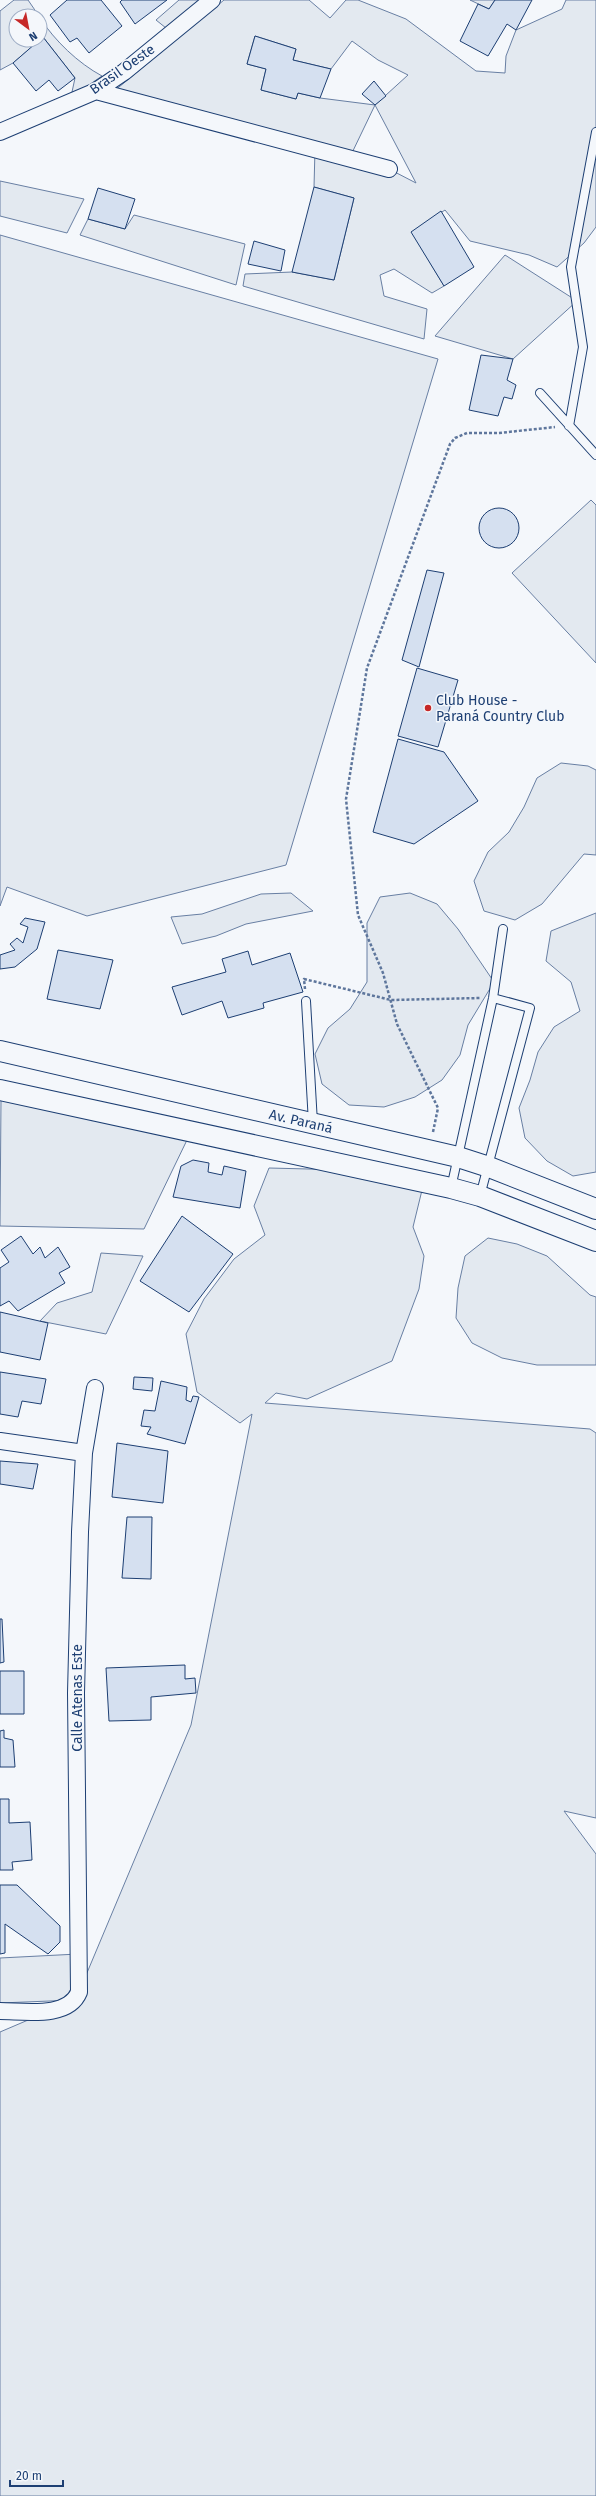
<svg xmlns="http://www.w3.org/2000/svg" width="596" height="2496" font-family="'Fira Sans',sans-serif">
	<rect width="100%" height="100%" fill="#f4f7fb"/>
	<!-- green -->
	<path fill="#e3e9f0" stroke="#687fa3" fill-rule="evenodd" d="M 14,0 L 28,0 L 39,16 L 16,16 L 16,40 L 40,40 L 13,63 L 0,70 L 0,11 Z
		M 179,0 L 205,0 L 171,32 L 156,20 Z
		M 224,0 L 309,0 L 330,18 L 346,0 L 358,0 L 406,19 L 476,71 L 505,73 L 506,56 L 516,30 L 562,9 L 566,0 L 596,0 L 596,227 L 584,243 L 557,267 L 529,255 L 470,241 L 445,210 L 412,232 L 444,286 L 432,293 L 394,269 L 380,275 L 384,296 L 427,309 L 424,339 L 243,286 L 245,274 L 292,272 L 334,280 L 354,198 L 314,187 L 315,149 L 389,169 L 416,183 L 375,105 L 350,157 L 113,92 ZM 255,36 L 296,49 L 293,60 L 331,69 L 352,41 L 378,60 L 408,75 L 375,105 L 320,98 L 298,93 L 296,99 L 261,90 L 266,69 L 247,64 Z
		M 470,0 L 495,0 L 489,9 Z
		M 40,18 C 55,41 78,63 102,76 L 80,91 L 72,92 L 75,78 L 43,37 L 40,40 Z
		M 0,181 L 84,199 L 67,233 L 0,216 Z
		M 134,215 L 245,244 L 236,285 L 80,235 L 88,219 L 125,229 Z
		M 0,235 L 438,359 L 286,865 L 87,916 L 7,887 L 0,906 Z
		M 505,255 L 577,301 L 513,359 L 435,336 Z
		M 591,500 L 596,505 L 596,663 L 512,573 Z
		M 561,763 L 588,766 L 596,770 L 596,855 L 584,854 L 542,904 L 515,920 L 484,911 L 474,881 L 488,852 L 509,832 L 524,807 L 537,778 Z
		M 291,893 L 313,911 L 246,924 L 216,936 L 182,944 L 171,917 L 202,914 L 261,894 Z
		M 410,893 L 437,904 L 458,929 L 494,982 L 468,1025 L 460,1055 L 442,1080 L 415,1097 L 384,1107 L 349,1105 L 322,1084 L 315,1054 L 328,1028 L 350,1009 L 367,982 L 367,923 L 380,897 Z
		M 596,913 L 596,1172 L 573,1176 L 547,1161 L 525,1138 L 519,1108 L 530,1080 L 538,1052 L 554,1027 L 580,1011 L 571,982 L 546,961 L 551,931 Z
		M 1,1099 L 187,1140 L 144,1229 L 0,1226 Z
		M 269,1168 L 348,1170 L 423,1186 L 413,1227 L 424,1256 L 419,1289 L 392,1361 L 307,1399 L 276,1393 L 265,1403 L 590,1429 L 596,1433 L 596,1818 L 564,1811 L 596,1854 L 596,2496 L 0,2496 L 0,2032 L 75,2000 L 0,2003 L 0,1958 L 78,1954 L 76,1999 L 191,1725 L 252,1414 L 240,1423 L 197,1392 L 186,1334 L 204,1299 L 234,1259 L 265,1235 L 254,1206 Z
		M 488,1238 L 517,1244 L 547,1256 L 590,1295 L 596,1297 L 596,1365 L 537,1365 L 502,1358 L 472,1343 L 456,1318 L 458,1288 L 465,1256 Z
		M 101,1253 L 143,1256 L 106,1334 L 40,1321 L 57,1303 L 92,1292 Z"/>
	<!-- building -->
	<path fill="#d5e0f0" stroke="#1d3f73" d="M 67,0 L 101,0 L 122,26 L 89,53 L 77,38 L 70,42 L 50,15 Z
		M 122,0 L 167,0 L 135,24 L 120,2 Z
		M 495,0 L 532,0 L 516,30 L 507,24 L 488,56 L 460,41 L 478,4 L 489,9 Z
		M 255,36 L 296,49 L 293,60 L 331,69 L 320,98 L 298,93 L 296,99 L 261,90 L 266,69 L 247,64 Z
		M 43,37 L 75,78 L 58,91 L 49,80 L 36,91 L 13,63 Z
		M 374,81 L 386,96 L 375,105 L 362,94 Z
		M 314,187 L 354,198 L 334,280 L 292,272 Z
		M 98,188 L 135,199 L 125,229 L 88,219 Z
		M 441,211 L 474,267 L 444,286 L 411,232 Z
		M 254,241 L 285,250 L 281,271 L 248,264 Z
		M 481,355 L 513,359 L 507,380 L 516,385 L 512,399 L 504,397 L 498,416 L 469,410 Z
		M479 528a20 20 0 1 1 40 0a20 20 0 1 1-40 0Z
		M 427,570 L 444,573 L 419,667 L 402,660 Z
		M 417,668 L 458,680 L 438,747 L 398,736 Z
		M 398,739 L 444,752 L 478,801 L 414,844 L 373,832 Z
		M 25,918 L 45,922 L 37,949 L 15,967 L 0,969 L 0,955 L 15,950 L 10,944 L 17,938 L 23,943 L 28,927 L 20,924 Z
		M 58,950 L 113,960 L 100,1009 L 47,999 Z
		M 248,951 L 252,965 L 290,953 L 303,992 L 263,1003 L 264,1008 L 228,1018 L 222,1001 L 182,1015 L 172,987 L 226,972 L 222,959 Z
		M 193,1160 L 209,1163 L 208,1172 L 222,1175 L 224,1166 L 246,1171 L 240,1208 L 173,1197 L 181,1166 Z
		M 182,1216 L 233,1254 L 189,1312 L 140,1281 Z
		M 21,1236 L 33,1254 L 40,1247 L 45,1258 L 58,1247 L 70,1267 L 59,1273 L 65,1283 L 18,1311 L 9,1301 L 0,1306 L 0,1268 L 9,1262 L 1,1250 Z
		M 0,1312 L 48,1323 L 40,1360 L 0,1352 Z
		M 0,1372 L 46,1379 L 41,1404 L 22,1401 L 18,1417 L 0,1414 Z
		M 134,1377 L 153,1378 L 152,1391 L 133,1389 Z
		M 161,1381 L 187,1387 L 186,1400 L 191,1402 L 193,1396 L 199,1397 L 185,1444 L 147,1434 L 151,1427 L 141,1426 L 144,1410 L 155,1411 Z
		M 117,1443 L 168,1451 L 163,1503 L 112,1497 Z
		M 0,1461 L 38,1464 L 33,1489 L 0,1484 Z
		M 127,1517 L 152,1517 L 151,1579 L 122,1578 Z
		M 0,1619 L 2,1619 L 4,1662 L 0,1663 Z
		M 185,1665 L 185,1679 L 195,1678 L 196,1693 L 151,1697 L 151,1720 L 109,1721 L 106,1668 Z
		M 0,1671 L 24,1671 L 24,1714 L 0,1714 Z
		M 4,1730 L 4,1738 L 13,1740 L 15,1767 L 0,1767 L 0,1731 Z
		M 0,1799 L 9,1799 L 9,1823 L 30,1822 L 32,1860 L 12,1862 L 13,1870 L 0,1870 Z
		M 0,1885 L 17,1885 L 60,1926 L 60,1942 L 48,1954 L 5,1924 L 5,1953 L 0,1954 Z"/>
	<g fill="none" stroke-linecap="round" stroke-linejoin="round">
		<defs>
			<path id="service" d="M 540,393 L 596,455
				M 569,426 L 583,347 L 571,267 L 596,132
				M 306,1001 L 313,1123
				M 451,1188 L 493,998 L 503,929
				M 480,1196 L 530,1008 L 493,998"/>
			<path id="minor" d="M 96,91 L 389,169
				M 0,132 L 96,91 L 124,72 L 212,0
				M 0,1441 L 84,1453
				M 0,2011 C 24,2011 68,2019 79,1992 L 76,1693 L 80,1532 L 84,1453 L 95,1388"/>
			<path id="tertiary" d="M 0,1051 L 458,1157 L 489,1167 L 596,1209
				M 0,1090 L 451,1188 L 480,1196 L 596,1241"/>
		</defs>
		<!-- service casing -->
		<use href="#service" stroke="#1d3f73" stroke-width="10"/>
		<!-- minor casing -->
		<use href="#minor" stroke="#1d3f73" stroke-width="18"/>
		<!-- tertiary casing -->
		<use href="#tertiary" stroke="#1d3f73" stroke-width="22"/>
		<!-- path -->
		<path stroke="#5e769c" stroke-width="2.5" stroke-dasharray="3 2" stroke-linecap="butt" d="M 305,989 L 304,979 L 391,1000 L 481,998
			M 433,1132 L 438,1108 L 397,1024 L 383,973 L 358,915 L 346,799 L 367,668 L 450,444 L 455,438 L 467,433 L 499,433 L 555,427"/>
		<!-- service -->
		<use href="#service" stroke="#f4f7fb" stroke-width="8"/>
		<!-- minor -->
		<use href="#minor" stroke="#f4f7fb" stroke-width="16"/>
		<!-- tertiary -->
		<use href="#tertiary" stroke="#f4f7fb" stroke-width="20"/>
	</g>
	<!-- markers -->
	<circle fill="#c62828" stroke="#f4f7fb" stroke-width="1.5" cx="428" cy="708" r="4"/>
	<g text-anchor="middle" stroke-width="3" stroke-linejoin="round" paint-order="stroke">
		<!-- street labels -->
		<g font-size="14" fill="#1d3f73" stroke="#f4f7fb">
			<text transform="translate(122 69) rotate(-35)" y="5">Brasil Oeste</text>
			<text transform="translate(301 1121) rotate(13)" y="5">Av. Paraná</text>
			<text transform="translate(77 1698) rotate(-90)" y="5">Calle Atenas Este</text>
		</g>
		<!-- poi labels -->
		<g font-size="14" fill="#1d3f73" stroke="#f4f7fb" text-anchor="start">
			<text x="436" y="705">Club House -<tspan x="436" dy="16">Paraná Country Club</tspan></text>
		</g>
	</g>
	<!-- north arrow -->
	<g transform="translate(28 28) rotate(148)"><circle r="19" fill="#f4f7fb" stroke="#9eadc5"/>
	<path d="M0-3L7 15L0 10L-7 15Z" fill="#c62828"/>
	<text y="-6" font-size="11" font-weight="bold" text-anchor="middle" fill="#1d3f73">N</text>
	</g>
	<!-- scale -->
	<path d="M10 2480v6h53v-6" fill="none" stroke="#1d3f73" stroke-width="2"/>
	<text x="16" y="2480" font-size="12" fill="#1d3f73" stroke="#f4f7fb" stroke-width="3" paint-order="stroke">20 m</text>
</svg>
